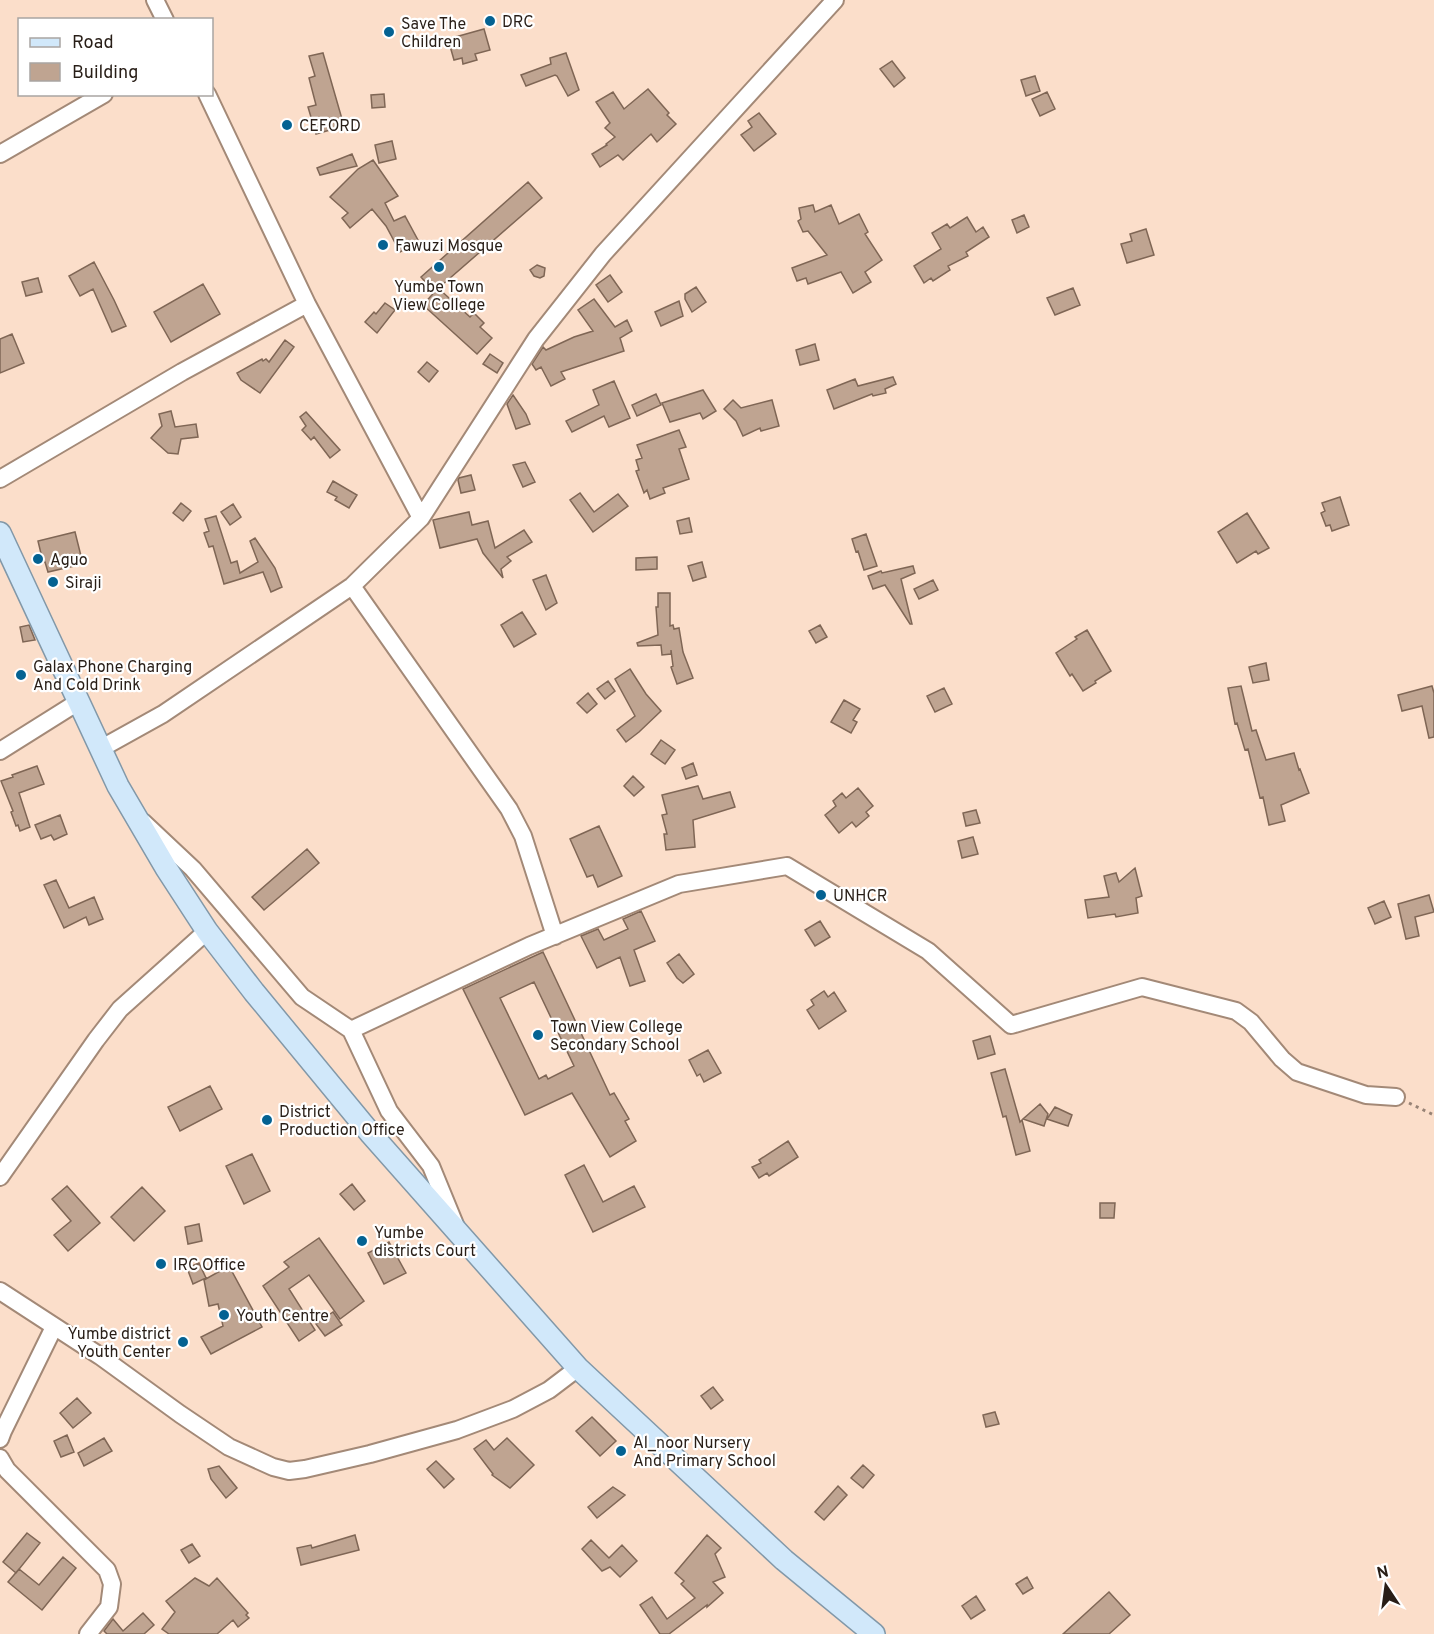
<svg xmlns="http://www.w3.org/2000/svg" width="1434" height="1634" font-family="Overpass,sans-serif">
	<rect width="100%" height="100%" fill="#fbdeca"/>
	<!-- building -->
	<path fill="#bfa491" stroke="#7f6655" stroke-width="1.5" fill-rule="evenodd" d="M 484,29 L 490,50 L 475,54 L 477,60 L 463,64 L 462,58 L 454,60 L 448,39 Z
		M 323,53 L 344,126 L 316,134 L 308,107 L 316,105 L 309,78 L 315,76 L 309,56 Z
		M 566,53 L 579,90 L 568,96 L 557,76 L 555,75 L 526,86 L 521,75 L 551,64 L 550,58 Z
		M 892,61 L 905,78 L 894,87 L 880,69 Z
		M 1035,76 L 1040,91 L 1026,96 L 1021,80 Z
		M 648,89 L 669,113 L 667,115 L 676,124 L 657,142 L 651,134 L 623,160 L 618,155 L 600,167 L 592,154 L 607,145 L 606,144 L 615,137 L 605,128 L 610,123 L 596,102 L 613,92 L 624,109 Z
		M 1047,92 L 1055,109 L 1040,116 L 1032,99 Z
		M 384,94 L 385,107 L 372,108 L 371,95 Z
		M 759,113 L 776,134 L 754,151 L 741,135 L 752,127 L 748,121 Z
		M 392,141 L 396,159 L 379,163 L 375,145 Z
		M 352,154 L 357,166 L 320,175 L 317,168 Z
		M 373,160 L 398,196 L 385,203 L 394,221 L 405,216 L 419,242 L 400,252 L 386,226 L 372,209 L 350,228 L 342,218 L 348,213 L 330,197 L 358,169 Z
		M 528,182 L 542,198 L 434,292 L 421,277 Z
		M 813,205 L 815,212 L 831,205 L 839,224 L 859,214 L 868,232 L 865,234 L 882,260 L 865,272 L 871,282 L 853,293 L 841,272 L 808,284 L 806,278 L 797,281 L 792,268 L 827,255 L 808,231 L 803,232 L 798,221 L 801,219 L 799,208 Z
		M 1024,215 L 1029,227 L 1017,233 L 1012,220 Z
		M 967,217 L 976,232 L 983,227 L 989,237 L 966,252 L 968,256 L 948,266 L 950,270 L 933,281 L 931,278 L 924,283 L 914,266 L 941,249 L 932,233 L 947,224 L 950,228 Z
		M 1146,229 L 1154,255 L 1127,263 L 1121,244 L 1132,241 L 1130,234 Z
		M 94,262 L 114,300 L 126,326 L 112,332 L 93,289 L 80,296 L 69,276 Z
		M 537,265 L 545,268 L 544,276 L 540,278 L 534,276 L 530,270 Z
		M 610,275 L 622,292 L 608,302 L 596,285 Z
		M 38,278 L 42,292 L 26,296 L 22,282 Z
		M 203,284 L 220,314 L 171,342 L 154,312 Z
		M 696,287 L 706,302 L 692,312 L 685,299 L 685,294 Z
		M 438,288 L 470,317 L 474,313 L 484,323 L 480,327 L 492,338 L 477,354 L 423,305 Z
		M 1073,288 L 1080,305 L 1055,315 L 1047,298 Z
		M 594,299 L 615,327 L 627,320 L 632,331 L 620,338 L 624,351 L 561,372 L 565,379 L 551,386 L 541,367 L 536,370 L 532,364 L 543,347 L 546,350 L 574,337 L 593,331 L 578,310 Z
		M 679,301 L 683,316 L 661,326 L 655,312 Z
		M 385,303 L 395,310 L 377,333 L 365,322 L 374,312 L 376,314 Z
		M 12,334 L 24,363 L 0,373 L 0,339 Z
		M 285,340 L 294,347 L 260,393 L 241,380 L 237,373 L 262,359 L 263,361 L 266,359 L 269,362 Z
		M 815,344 L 819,360 L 800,365 L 796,350 Z
		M 490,354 L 503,363 L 497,373 L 483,364 Z
		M 427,362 L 438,371 L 429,382 L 418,372 Z
		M 893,377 L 896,384 L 885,389 L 886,393 L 873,396 L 872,394 L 834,409 L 827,390 L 855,379 L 858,386 Z
		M 614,381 L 630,418 L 609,427 L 604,416 L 572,432 L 566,421 L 599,405 L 593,390 Z
		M 703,390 L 716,411 L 703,419 L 700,413 L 670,422 L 662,403 Z
		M 656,394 L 661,405 L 637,416 L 632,405 Z
		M 513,395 L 526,414 L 530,424 L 516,429 L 507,404 Z
		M 733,400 L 741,408 L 772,400 L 779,426 L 761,431 L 760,428 L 743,436 L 736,421 L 724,409 Z
		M 171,411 L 175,427 L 196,424 L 198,437 L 181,439 L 178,454 L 168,453 L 151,438 L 162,426 L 159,414 Z
		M 306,412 L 340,450 L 330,458 L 314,437 L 311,440 L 302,430 L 306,426 L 300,417 Z
		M 679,430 L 686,447 L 679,449 L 689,479 L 663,488 L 665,493 L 650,499 L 647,490 L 644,493 L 636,471 L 639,470 L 636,460 L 642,458 L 637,445 Z
		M 525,462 L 535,482 L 523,487 L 513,465 Z
		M 471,475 L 475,490 L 461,493 L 458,480 L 459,478 Z
		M 333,481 L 357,495 L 349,508 L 335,500 L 337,497 L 327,492 Z
		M 580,493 L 594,512 L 618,494 L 628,506 L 593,532 L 570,500 Z
		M 1340,497 L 1349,525 L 1332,531 L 1330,525 L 1326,526 L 1321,513 L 1325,511 L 1322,503 Z
		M 181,503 L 191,511 L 183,521 L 173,513 Z
		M 233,504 L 241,517 L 230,525 L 221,512 Z
		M 469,512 L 472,525 L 488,521 L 495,548 L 524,530 L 532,542 L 507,557 L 511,561 L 501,569 L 503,578 L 483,553 L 477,539 L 440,548 L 433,520 Z
		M 1247,513 L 1269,548 L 1258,554 L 1256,551 L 1237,563 L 1218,532 Z
		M 216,516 L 231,563 L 237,561 L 240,573 L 258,562 L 250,541 L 255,538 L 275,568 L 282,587 L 271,592 L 263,572 L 224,584 L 213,546 L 209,547 L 204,533 L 209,531 L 205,519 Z
		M 689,518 L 692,532 L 680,534 L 677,521 Z
		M 75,532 L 83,564 L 48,572 L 45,562 L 43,562 L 38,541 Z
		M 866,534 L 877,566 L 864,570 L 858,551 L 856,552 L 852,539 Z
		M 657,557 L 657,569 L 636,570 L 636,558 Z
		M 702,562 L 706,577 L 693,581 L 688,566 Z
		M 913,566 L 915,573 L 901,579 L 912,624 L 910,624 L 885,585 L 873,589 L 868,576 L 881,571 L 882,573 Z
		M 546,575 L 557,603 L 546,610 L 533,580 Z
		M 933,580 L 938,590 L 919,599 L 914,589 Z
		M 658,593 L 670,593 L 670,626 L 673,625 L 674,629 L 679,628 L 683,652 L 693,678 L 677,684 L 671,667 L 673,666 L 671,650 L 671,654 L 662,655 L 661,645 L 638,646 L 637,643 L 658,635 L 656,607 L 658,607 Z
		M 522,612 L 536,634 L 514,647 L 501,625 Z
		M 29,625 L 35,640 L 23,642 L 20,627 Z
		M 820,625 L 827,637 L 816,643 L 809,631 Z
		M 1087,630 L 1111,671 L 1095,681 L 1096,683 L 1083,691 L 1072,674 L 1070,676 L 1056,653 L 1077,639 L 1075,637 Z
		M 1266,663 L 1269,680 L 1253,683 L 1249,667 Z
		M 630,669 L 646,694 L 661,711 L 639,732 L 626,742 L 617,730 L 635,716 L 615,679 Z
		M 608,681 L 615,691 L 605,699 L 597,689 Z
		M 1241,686 L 1252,731 L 1256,730 L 1266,760 L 1294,753 L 1299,770 L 1300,769 L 1309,793 L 1281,805 L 1285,821 L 1269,825 L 1263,797 L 1260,798 L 1248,749 L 1245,750 L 1237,723 L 1235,724 L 1228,688 Z
		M 1432,686 L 1434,693 L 1434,737 L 1429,738 L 1422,706 L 1402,711 L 1398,695 Z
		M 944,688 L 952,704 L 935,712 L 927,696 Z
		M 588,693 L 597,704 L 587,713 L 577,703 Z
		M 844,700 L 860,709 L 853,720 L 857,722 L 851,733 L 831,722 Z
		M 661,740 L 675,750 L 665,764 L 651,754 Z
		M 693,763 L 697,775 L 686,779 L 682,768 Z
		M 37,766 L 44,784 L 19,793 L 30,827 L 20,831 L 18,825 L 16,826 L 11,812 L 13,811 L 1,781 L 13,777 L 12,775 Z
		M 633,776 L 644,787 L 634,796 L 624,786 Z
		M 698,786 L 703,799 L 730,792 L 735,807 L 693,820 L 695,847 L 666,850 L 664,834 L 667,834 L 662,815 L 667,814 L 662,795 Z
		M 858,788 L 873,806 L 866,812 L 869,816 L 856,827 L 852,822 L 839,833 L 825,815 L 836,806 L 833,801 L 842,793 L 846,798 Z
		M 976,810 L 980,823 L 966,826 L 963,813 Z
		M 60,815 L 67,834 L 54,840 L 51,835 L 41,839 L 35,825 Z
		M 599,826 L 622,876 L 598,887 L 593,875 L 587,877 L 570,839 Z
		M 973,837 L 978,854 L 962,858 L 958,841 Z
		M 307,849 L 319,863 L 264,910 L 252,897 Z
		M 1135,868 L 1142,896 L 1136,898 L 1138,913 L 1116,917 L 1115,914 L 1088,918 L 1085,900 L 1109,897 L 1104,876 L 1116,873 L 1119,882 Z
		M 56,880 L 69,908 L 94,897 L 103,919 L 89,925 L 86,917 L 64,928 L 44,885 Z
		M 1429,895 L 1434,912 L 1415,917 L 1419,936 L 1406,939 L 1398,904 Z
		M 1384,901 L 1391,917 L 1375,924 L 1368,908 Z
		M 641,911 L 655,941 L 634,950 L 645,981 L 630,986 L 620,957 L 597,968 L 581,936 L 598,929 L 604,940 L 628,929 L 623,919 Z
		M 820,921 L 830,937 L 815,946 L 805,930 Z
		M 543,952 L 610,1095 L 614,1093 L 629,1119 L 625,1121 L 636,1141 L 610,1157 L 572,1093 L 525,1115 L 463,989 ZM 534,982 L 574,1066 L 548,1079 L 546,1075 L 539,1079 L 500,998 Z
		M 679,954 L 694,974 L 683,983 L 677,978 L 667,963 Z
		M 824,991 L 828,997 L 834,992 L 846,1011 L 819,1029 L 807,1010 L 814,1005 L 811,1000 Z
		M 990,1036 L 995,1054 L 978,1059 L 973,1041 Z
		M 708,1050 L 721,1073 L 704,1082 L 700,1074 L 697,1076 L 689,1060 Z
		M 1005,1069 L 1020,1122 L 1022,1120 L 1030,1151 L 1016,1155 L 1006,1116 L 1003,1117 L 991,1073 Z
		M 210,1086 L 222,1109 L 180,1131 L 168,1107 Z
		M 1040,1104 L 1048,1114 L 1044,1126 L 1023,1119 Z
		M 1055,1107 L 1072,1115 L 1068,1126 L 1047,1119 Z
		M 788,1141 L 798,1157 L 769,1176 L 767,1173 L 759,1178 L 752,1167 L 761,1163 L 759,1160 Z
		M 252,1154 L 270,1191 L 244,1204 L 226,1166 Z
		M 584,1165 L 603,1202 L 634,1186 L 645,1207 L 593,1232 L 565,1175 Z
		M 352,1184 L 365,1201 L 354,1210 L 340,1194 Z
		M 67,1186 L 100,1223 L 68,1251 L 54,1235 L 71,1221 L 52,1199 Z
		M 142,1187 L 165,1211 L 134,1241 L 111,1217 Z
		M 1100,1203 L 1115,1203 L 1114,1218 L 1100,1218 Z
		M 199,1224 L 202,1241 L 188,1244 L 185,1227 Z
		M 319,1238 L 364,1301 L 340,1319 L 309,1275 L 289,1289 L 315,1330 L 299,1341 L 263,1286 L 289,1267 L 284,1262 Z
		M 389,1242 L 406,1273 L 384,1284 L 368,1253 Z
		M 199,1263 L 206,1278 L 193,1284 L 187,1268 Z
		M 229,1266 L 262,1327 L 211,1354 L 201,1337 L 223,1326 L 218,1304 L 209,1306 L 204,1280 Z
		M 333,1312 L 342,1325 L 325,1336 L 316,1324 Z
		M 713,1387 L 723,1400 L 711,1409 L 701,1396 Z
		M 77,1398 L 91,1413 L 73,1428 L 60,1413 Z
		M 995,1412 L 999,1424 L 986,1427 L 983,1415 Z
		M 592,1417 L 616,1441 L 600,1456 L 576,1431 Z
		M 67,1435 L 74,1452 L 61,1457 L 54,1441 Z
		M 104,1438 L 112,1451 L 84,1466 L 78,1453 Z
		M 507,1438 L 534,1465 L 510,1488 L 492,1475 L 493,1474 L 474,1449 L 486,1440 L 494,1450 Z
		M 436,1461 L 454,1479 L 444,1488 L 427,1469 Z
		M 863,1465 L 874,1475 L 863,1488 L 851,1478 Z
		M 219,1466 L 237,1488 L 226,1498 L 211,1479 L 208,1469 Z
		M 838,1486 L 847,1495 L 824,1520 L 815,1512 Z
		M 613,1487 L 625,1495 L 597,1518 L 588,1507 Z
		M 27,1533 L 40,1543 L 16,1573 L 3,1562 Z
		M 355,1535 L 359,1550 L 301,1565 L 297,1548 L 311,1545 L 312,1548 Z
		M 707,1535 L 721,1548 L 715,1554 L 725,1577 L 713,1582 L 723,1593 L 707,1607 L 707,1605 L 669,1634 L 660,1634 L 640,1605 L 652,1597 L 667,1619 L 695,1598 L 681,1584 L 684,1581 L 675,1573 Z
		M 591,1540 L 609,1558 L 622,1545 L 637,1561 L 620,1577 L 610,1567 L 602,1571 L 582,1549 Z
		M 192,1544 L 200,1556 L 189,1563 L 181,1550 Z
		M 63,1557 L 76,1568 L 42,1610 L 8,1582 L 19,1569 L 39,1585 Z
		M 1027,1577 L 1033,1588 L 1023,1594 L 1016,1584 Z
		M 195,1578 L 209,1586 L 217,1578 L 248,1613 L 246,1615 L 249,1618 L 238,1627 L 233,1620 L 217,1634 L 169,1634 L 162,1629 L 175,1612 L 166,1601 Z
		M 1109,1592 L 1130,1615 L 1109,1634 L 1063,1634 Z
		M 976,1596 L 985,1610 L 971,1619 L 962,1606 Z
		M 143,1613 L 154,1625 L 144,1634 L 107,1634 L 104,1631 L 113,1619 L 123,1631 Z"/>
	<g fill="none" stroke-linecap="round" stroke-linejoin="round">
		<defs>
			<path id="minor" d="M 155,0 L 165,20
				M 207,94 L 307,304 L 421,518
				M 0,154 L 104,94
				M 0,479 L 182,372 L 307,304
				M 352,586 L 509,809 L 523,836 L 555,936
				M 100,749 L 163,714 L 352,586 L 421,518 L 536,339 L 603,254 L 835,0
				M 0,751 L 78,702
				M 143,822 L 193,869 L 302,997 L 351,1030 L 389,1111 L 431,1166 L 456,1227
				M 351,1030 L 529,946 L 679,884 L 787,866 L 928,951 L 1011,1025 L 1142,987 L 1236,1011 L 1251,1022 L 1282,1059 L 1297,1072 L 1366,1095 L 1396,1097
				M 0,1177 L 96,1040 L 120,1009 L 207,931
				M 0,1291 L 100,1356 L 180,1414 L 229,1447 L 273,1467 L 289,1471 L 305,1469 L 370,1454 L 457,1430 L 513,1409 L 549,1390 L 578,1368
				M 0,1439 L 3,1431 L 54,1327
				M 0,1458 L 7,1470 L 107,1570 L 112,1584 L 109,1607 L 88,1634"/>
			<path id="major" d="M 0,533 L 118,786 L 166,868 L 207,931 L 254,992 L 371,1134 L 578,1368 L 784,1560 L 874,1634"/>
		</defs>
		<!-- minor casing -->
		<use href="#minor" stroke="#a38977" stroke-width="20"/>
		<!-- major casing -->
		<use href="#major" stroke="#8298a8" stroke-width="24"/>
		<!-- path -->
		<path stroke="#978376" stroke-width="3" stroke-dasharray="3 4.5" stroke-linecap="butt" d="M 1409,1103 L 1434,1115"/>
		<!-- minor -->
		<use href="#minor" stroke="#fff" stroke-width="16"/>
		<!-- major -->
		<use href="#major" stroke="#d1e8fa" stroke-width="21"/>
	</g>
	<!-- markers -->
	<g fill="#046292" stroke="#fff" stroke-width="2">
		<circle cx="490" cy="21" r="6"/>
		<circle cx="389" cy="32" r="6"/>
		<circle cx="287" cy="125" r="6"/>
		<circle cx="383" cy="245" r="6"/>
		<circle cx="439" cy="267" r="6"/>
		<circle cx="38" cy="559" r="6"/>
		<circle cx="53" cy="582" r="6"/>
		<circle cx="21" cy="675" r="6"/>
		<circle cx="821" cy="895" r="6"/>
		<circle cx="538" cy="1035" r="6"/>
		<circle cx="267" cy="1120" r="6"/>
		<circle cx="362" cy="1241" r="6"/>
		<circle cx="161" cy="1264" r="6"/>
		<circle cx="224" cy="1315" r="6"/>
		<circle cx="183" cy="1342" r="6"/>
		<circle cx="621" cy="1451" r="6"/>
	</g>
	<g text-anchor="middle" stroke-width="4.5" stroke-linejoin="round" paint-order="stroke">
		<!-- poi labels -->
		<g font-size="16" fill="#281e17" stroke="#fff" text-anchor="start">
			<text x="502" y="27">DRC</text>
			<text x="401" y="29">Save The<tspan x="401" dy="18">Children</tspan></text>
			<text x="299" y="131">CEFORD</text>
			<text x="395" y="251">Fawuzi Mosque</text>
			<text x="439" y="292" text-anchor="middle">Yumbe Town<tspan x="439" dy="18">View College</tspan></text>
			<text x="50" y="565">Aguo</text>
			<text x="65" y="588">Siraji</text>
			<text x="33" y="672">Galax Phone Charging<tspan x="33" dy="18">And Cold Drink</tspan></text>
			<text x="833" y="901">UNHCR</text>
			<text x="550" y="1032">Town View College<tspan x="550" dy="18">Secondary School</tspan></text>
			<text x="279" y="1117">District<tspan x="279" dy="18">Production Office</tspan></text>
			<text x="374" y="1238">Yumbe<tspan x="374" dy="18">districts Court</tspan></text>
			<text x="173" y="1270">IRC Office</text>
			<text x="236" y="1321">Youth Centre</text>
			<text x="171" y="1339" text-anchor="end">Yumbe district<tspan x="171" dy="18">Youth Center</tspan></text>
			<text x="633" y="1448">Al_noor Nursery<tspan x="633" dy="18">And Primary School</tspan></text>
		</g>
	</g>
	<!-- legend -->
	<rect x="18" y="18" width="195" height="78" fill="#ffffff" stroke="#a9a5a2" stroke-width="1.5"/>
	<rect x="30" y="38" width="30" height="9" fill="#d1e8fa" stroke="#a9a5a2" stroke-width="1.5"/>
	<text x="72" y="48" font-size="18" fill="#281e17">Road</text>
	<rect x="30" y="63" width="30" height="18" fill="#bfa491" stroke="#a9a5a2" stroke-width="1.5"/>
	<text x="72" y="78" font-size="18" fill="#281e17">Building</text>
	<!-- north arrow -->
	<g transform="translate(1386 1586) rotate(347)" stroke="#ffffff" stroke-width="4.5" paint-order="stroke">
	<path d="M0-4.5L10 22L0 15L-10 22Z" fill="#281e17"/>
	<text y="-9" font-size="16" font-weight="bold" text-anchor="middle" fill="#281e17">N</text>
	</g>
</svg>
